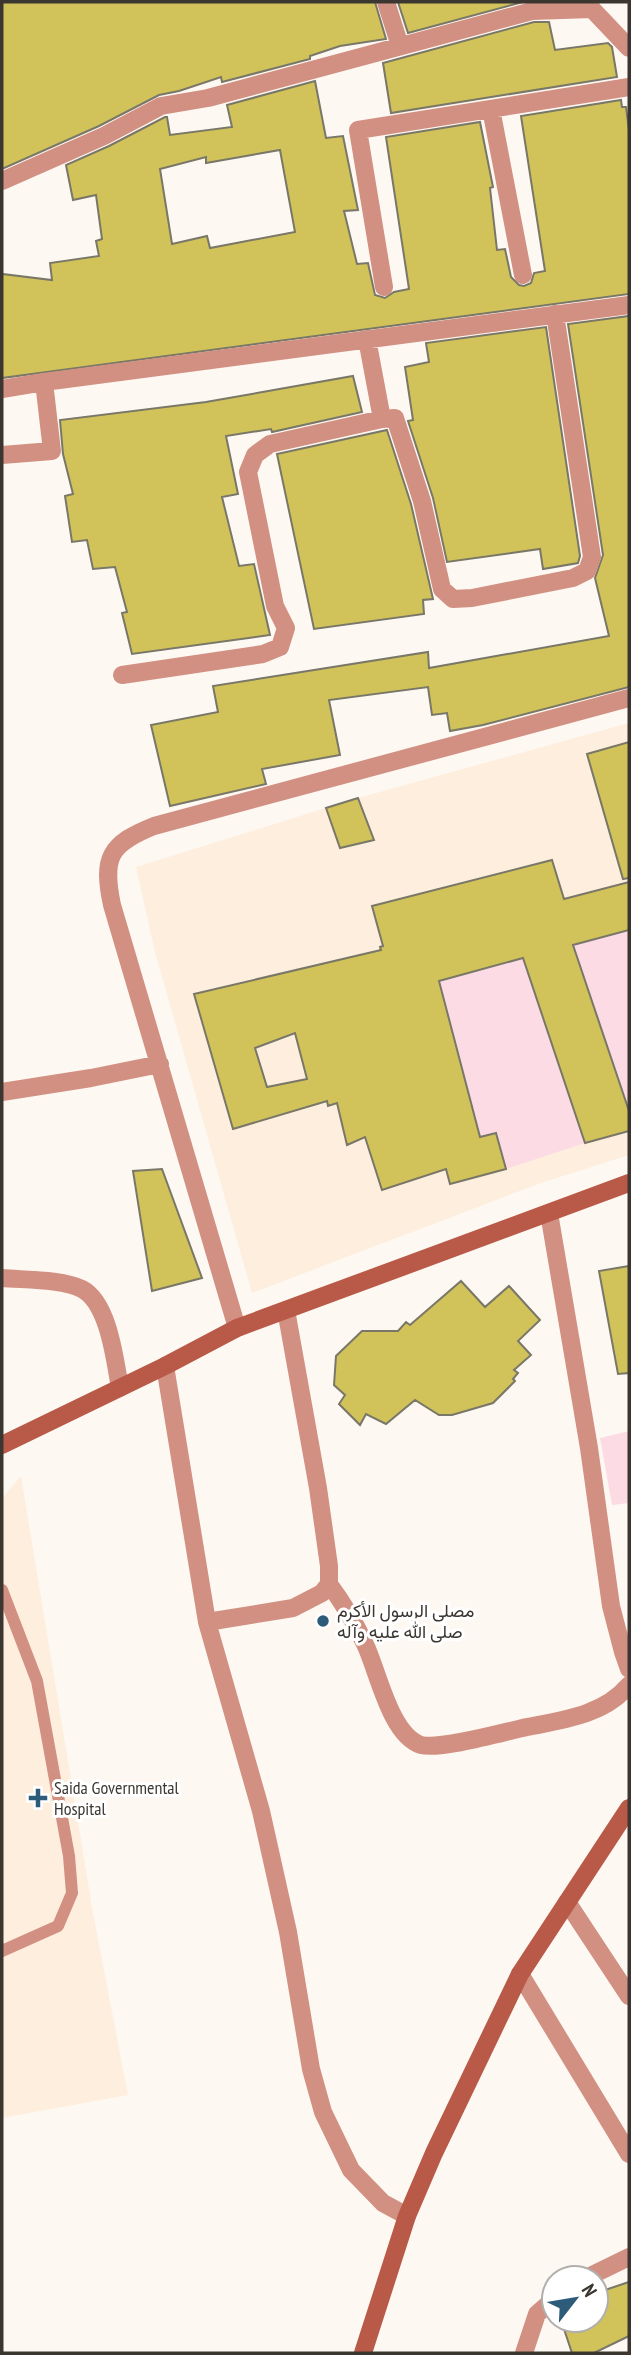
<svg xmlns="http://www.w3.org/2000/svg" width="631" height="2355" font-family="'PT Sans Narrow',Vazirmatn,sans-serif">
	<rect width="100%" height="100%" fill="#fef8f3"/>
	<!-- built -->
	<path fill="#feeede" d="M 629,723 L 629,1155 L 541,1183 L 252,1293 L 155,952 L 136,867 L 358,798 Z
		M 21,1476 L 93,1913 L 128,2095 L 2,2118 L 2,1498 Z"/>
	<!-- green -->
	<path fill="#fddbe5" d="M 629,930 L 629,1111 L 573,945 Z
		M 523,958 L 585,1143 L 506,1169 L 496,1134 L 480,1137 L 439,981 Z
		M 629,1431 L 629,1503 L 612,1505 L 600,1438 Z"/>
	<!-- building -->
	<path fill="#d1c35a" stroke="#797767" stroke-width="2" fill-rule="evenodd" d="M 2,2 L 375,2 L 386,39 L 340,46 L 310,56 L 310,59 L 222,82 L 221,77 L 179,91 L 159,95 L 99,126 L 2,169 Z
		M 398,2 L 523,2 L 408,33 Z
		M 534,22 L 549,22 L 555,50 L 608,43 L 612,47 L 617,77 L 391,113 L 383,63 Z
		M 315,81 L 326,138 L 343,136 L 358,210 L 344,211 L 357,264 L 368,263 L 375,295 L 385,298 L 394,292 L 409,289 L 386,137 L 480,122 L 493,187 L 490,188 L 497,250 L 505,249 L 511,277 L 519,285 L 524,286 L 531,283 L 534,273 L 545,271 L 521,116 L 621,100 L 622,107 L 626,107 L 629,130 L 629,294 L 2,378 L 2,274 L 52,280 L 50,263 L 99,256 L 96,241 L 102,239 L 96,195 L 73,200 L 66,165 L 109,146 L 165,117 L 167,117 L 170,135 L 232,127 L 227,105 ZM 280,150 L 295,232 L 210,248 L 207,236 L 172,244 L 160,169 L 206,157 L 206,163 Z
		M 629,316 L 629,687 L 483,725 L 450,731 L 447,713 L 432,715 L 428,687 L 329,700 L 340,755 L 262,769 L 266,784 L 170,806 L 151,725 L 218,712 L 213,686 L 428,652 L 429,668 L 609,636 L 595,578 L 603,555 L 568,324 Z
		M 546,327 L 580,556 L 578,563 L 543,569 L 540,549 L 447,562 L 433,498 L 408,421 L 413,420 L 405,367 L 429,362 L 426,343 Z
		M 353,376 L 362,412 L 272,432 L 271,429 L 226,436 L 238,494 L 222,497 L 239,566 L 254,564 L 270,635 L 132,654 L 122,613 L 127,612 L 115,567 L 93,569 L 87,540 L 72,542 L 65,496 L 73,494 L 63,454 L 60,420 L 206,402 Z
		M 387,430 L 411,504 L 433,599 L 423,600 L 424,614 L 314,629 L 277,454 Z
		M 629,742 L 629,878 L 623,879 L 587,754 Z
		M 358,798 L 374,840 L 340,848 L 326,808 Z
		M 552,860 L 564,899 L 629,882 L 629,930 L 573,945 L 629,1111 L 629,1131 L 585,1143 L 523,958 L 439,981 L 480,1137 L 496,1133 L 506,1169 L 450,1184 L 446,1169 L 382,1190 L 365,1137 L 347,1145 L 337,1103 L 328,1106 L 327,1101 L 233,1129 L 194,994 L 381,950 L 380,947 L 383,946 L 372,906 ZM 295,1033 L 307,1079 L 267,1087 L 255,1048 Z
		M 162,1169 L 202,1278 L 152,1291 L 133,1171 Z
		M 629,1266 L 629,1373 L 618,1374 L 599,1271 Z
		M 461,1281 L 485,1307 L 509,1286 L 540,1320 L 518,1341 L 531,1355 L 514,1370 L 518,1373 L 513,1379 L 515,1381 L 493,1403 L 452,1415 L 439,1415 L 415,1400 L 386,1424 L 366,1414 L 360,1425 L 339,1404 L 345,1395 L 334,1385 L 336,1356 L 362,1331 L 398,1331 L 406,1322 L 410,1325 Z
		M 629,2282 L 629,2336 L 594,2353 L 572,2353 L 561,2320 L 596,2320 L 596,2293 Z"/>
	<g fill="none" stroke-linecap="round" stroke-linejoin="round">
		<!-- lane -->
		<path stroke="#d29082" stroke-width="12" d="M 2,1590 L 37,1681 L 69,1856 L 72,1893 L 58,1926 L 2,1951"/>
		<!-- street -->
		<path stroke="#d29082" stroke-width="18" d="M 386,2 L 400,46
			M 491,109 L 523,275
			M 2,181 L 104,136 L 161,106 L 208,98 L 532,11 L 592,9 L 629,48
			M 384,287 L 358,130 L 629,87
			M 367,339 L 382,419
			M 2,389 L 44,382 L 629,305
			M 2,455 L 52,451 L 44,382
			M 122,675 L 263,654 L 280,647 L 286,628 L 275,606 L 248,472 L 255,455 L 270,444 L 382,419 L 395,418 L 422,501 L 442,589 L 453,599 L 472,598 L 573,578 L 587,571 L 592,557 L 555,314
			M 2,1092 L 91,1078 L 160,1064
			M 549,1213 L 589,1448 L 611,1606 L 623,1652 L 629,1669
			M 2,1278 C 24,1280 63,1279 82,1289 C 109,1303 115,1361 120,1388
			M 237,1328 L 112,905 C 102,858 109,844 154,826 L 629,698
			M 165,1366 L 207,1622 L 261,1811 L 288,1932 L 311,2069 L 323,2112 L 351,2170 L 383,2203 L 407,2216
			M 329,1584 C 343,1603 355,1623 365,1644 C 378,1671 390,1735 421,1745 C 441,1750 504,1732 527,1727 C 563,1720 604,1715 629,1685
			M 207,1622 L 293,1608 L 322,1593 L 329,1584 L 329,1566 L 318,1488 L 286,1310
			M 567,1902 L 629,1996
			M 520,1974 L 629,2154
			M 586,2278 L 629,2257
			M 524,2353 L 537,2314 L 554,2299"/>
		<!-- secondary -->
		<path stroke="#b95947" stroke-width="18" d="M 2,1445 L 165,1366 L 237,1328 L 629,1183
			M 363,2353 L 407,2216 L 434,2153 L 520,1974 L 629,1808"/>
	</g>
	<!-- markers -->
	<g fill="#2d5b7a" stroke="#fff" stroke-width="2.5">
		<circle cx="323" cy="1621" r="7"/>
		<path d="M34.5 1787.5h7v7h7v7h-7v7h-7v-7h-7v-7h7z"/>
	</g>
	<g text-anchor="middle" stroke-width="6" stroke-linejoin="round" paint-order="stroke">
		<!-- poi labels -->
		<g font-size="18" fill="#3c3631" stroke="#fff" text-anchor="start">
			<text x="337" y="1617">مصلى الرسول الأكرم<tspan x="337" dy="21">صلى الله عليه وآله</tspan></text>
			<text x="54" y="1794">Saida Governmental<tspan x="54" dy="21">Hospital</tspan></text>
		</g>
	</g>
	<!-- border -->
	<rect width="631" height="2355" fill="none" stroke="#3c3631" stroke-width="7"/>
	<!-- north arrow -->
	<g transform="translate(575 2299) rotate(59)"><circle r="33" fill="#ffffff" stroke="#b1afad" stroke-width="2"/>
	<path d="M0-5L12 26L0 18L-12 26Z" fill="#2d5b7a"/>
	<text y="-10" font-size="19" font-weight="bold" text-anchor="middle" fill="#3c3631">N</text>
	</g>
</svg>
